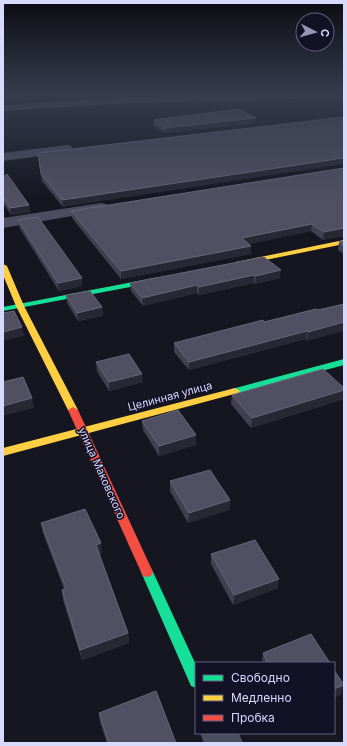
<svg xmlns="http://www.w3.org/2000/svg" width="347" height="746" font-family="Inter,sans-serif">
	<rect width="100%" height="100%" fill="#161621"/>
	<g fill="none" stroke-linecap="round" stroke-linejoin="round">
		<!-- street -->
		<path fill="#4c4d61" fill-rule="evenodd" d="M 284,93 L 338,93 L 344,95 L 344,102 L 333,98 L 128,103 L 3,111 L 3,105 L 128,97 Z
			M 67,145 L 71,146 L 73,149 L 71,152 L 3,161 L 3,153 Z
			M 101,203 L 106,204 L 108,207 L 106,210 L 3,228 L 3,218 Z
			M 200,733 L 239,733 L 243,743 L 204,743 Z"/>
		<!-- fast -->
		<path fill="#16e098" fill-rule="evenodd" d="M 159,277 L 162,277 L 162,281 L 3,311 L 3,307 Z
			M 344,359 L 344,365 L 235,394 L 230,391 L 232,389 Z
			M 147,567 L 151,568 L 153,572 L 196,665 L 196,688 L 191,686 L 141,572 L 143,568 Z"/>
		<!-- slow -->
		<path fill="#ffcf43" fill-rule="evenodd" d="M 344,240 L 344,244 L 236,266 L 232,264 L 236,262 Z
			M 3,264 L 7,266 L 24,306 L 78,410 L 76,412 L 70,412 L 68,410 L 16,306 L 3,275 Z
			M 235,388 L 240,391 L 238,393 L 3,456 L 3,448 Z"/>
		<!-- jam -->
		<path fill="#f24e42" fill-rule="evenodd" d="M 73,407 L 78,410 L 153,572 L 151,576 L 147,577 L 143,576 L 141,572 L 68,410 Z"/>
	</g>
	<!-- wall -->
	<path fill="#404050" d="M 344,117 L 63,207 L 42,181 L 38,153 Z
		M 154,120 L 255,123 L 165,133 L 154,126 Z
		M 344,168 L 344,236 L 323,240 L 311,231 L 249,244 L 251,254 L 121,279 L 72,218 L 71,211 Z
		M 3,177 L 29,205 L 30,212 L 11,215 L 3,203 Z
		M 18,220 L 82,286 L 59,291 L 19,227 Z
		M 344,241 L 344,254 L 338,250 L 339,242 Z
		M 264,257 L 280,278 L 255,284 L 254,283 L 199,295 L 197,293 L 143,306 L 131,291 L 130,283 Z
		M 66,295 L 102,307 L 103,316 L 78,321 L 67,303 Z
		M 316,309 L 307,341 L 306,339 L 189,370 L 174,352 L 174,343 L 264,322 Z
		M 96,362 L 143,382 L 109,391 L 97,371 Z
		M 232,395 L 344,399 L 251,428 L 231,404 Z
		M 142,421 L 196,435 L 196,445 L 159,456 L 143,430 Z
		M 170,481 L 230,500 L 229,510 L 188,523 L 170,491 Z
		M 41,523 L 102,553 L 99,554 L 128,633 L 129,643 L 82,660 L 63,600 L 62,590 L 64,589 L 43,533 Z
		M 211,554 L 278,588 L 233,605 L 211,564 Z
		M 263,653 L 330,663 L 262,663 Z
		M 99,713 L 176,743 L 107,743 L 100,722 Z"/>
	<!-- shaded-wall -->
	<path fill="#282835" d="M 256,118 L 255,123 L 165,133 L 165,128 Z
		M 344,158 L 344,164 L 63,207 L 62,200 Z
		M 29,205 L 30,212 L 11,215 L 10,208 Z
		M 312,224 L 311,231 L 241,246 L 242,238 Z
		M 344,228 L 344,236 L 323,240 L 324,232 Z
		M 251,246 L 251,254 L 121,279 L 121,271 Z
		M 281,270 L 280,278 L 255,284 L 256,276 Z
		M 254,275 L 254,283 L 199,295 L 199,287 Z
		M 82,278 L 82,286 L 59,291 L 58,283 Z
		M 197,285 L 197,293 L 143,306 L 142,298 Z
		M 102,307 L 103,316 L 78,321 L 77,313 Z
		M 344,322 L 344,331 L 307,341 L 308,332 Z
		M 22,327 L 24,336 L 3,341 L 3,332 Z
		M 307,331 L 306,339 L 189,370 L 189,362 Z
		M 142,374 L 143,382 L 109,391 L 109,382 Z
		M 344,390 L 344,399 L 251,428 L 252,418 Z
		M 32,398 L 34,408 L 3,416 L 3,406 Z
		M 196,435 L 196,445 L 159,456 L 159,446 Z
		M 230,500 L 229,510 L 188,523 L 189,513 Z
		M 101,543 L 102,553 L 97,555 L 96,545 Z
		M 279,579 L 278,588 L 233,605 L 234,595 Z
		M 128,633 L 129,643 L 82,660 L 80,650 Z
		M 344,685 L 341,695 L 334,698 L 334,689 Z"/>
	<!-- building -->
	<path fill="#505062" stroke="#66667a" d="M 239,109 L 256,118 L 165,128 L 154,120 Z
		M 344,117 L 344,158 L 62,200 L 41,174 L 38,153 Z
		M 344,168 L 344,228 L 324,232 L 312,224 L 242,238 L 251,246 L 121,271 L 71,211 Z
		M 7,174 L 29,205 L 10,208 L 3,197 L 3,177 Z
		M 38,217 L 82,278 L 58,283 L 18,220 Z
		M 344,241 L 344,246 L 339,242 Z
		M 264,257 L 281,270 L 256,276 L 254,275 L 199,287 L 197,285 L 142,298 L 130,283 Z
		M 90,291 L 102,307 L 77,313 L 66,295 Z
		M 344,304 L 344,322 L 308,332 L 307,331 L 189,362 L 174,343 L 263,320 L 264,322 L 316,309 L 318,310 Z
		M 14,311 L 22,327 L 3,332 L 3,313 Z
		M 129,354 L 142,374 L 109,382 L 96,362 Z
		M 323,369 L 344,388 L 344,390 L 252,418 L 232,395 Z
		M 23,377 L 32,398 L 3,406 L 3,382 Z
		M 178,410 L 196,435 L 159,446 L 142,421 Z
		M 210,470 L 230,500 L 189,513 L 170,481 Z
		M 85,509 L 101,543 L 96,545 L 128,633 L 80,650 L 62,590 L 66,588 L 41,523 Z
		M 255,540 L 279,579 L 234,595 L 211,554 Z
		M 311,634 L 330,663 L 268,663 L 263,653 Z
		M 334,670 L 344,685 L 334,689 Z
		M 156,691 L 176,743 L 109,743 L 99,713 Z"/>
	<!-- sky -->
	<linearGradient id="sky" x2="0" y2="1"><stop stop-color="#0c0c12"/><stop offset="0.47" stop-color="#363c4e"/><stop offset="1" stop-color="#363c4e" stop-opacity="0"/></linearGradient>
	<rect width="347" height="198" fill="url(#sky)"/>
	<g text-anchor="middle" stroke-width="3" stroke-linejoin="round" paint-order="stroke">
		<!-- street labels -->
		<g font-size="11" fill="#d9d9fc" stroke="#121126">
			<text transform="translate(170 396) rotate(-15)" y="4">Целинная улица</text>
			<text transform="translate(102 473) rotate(66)" y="4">улица Маковского</text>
		</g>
	</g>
	<!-- border -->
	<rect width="347" height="746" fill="none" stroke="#d9d9fc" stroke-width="8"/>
	<!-- legend -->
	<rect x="195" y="662" width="140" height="72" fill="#121126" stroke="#62617c"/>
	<rect x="203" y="675" width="20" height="6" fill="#16e098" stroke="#62617c"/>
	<text x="231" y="682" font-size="12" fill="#d9d9fc">Свободно</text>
	<rect x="203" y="695" width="20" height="6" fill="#ffcf43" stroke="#62617c"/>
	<text x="231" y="702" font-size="12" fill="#d9d9fc">Медленно</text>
	<rect x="203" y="715" width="20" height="6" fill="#f24e42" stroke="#62617c"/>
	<text x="231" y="722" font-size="12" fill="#d9d9fc">Пробка</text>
	<!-- north arrow -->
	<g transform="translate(315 32) rotate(96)"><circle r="19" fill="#121126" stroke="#62617c"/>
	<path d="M0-3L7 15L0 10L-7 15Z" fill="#9595af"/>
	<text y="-6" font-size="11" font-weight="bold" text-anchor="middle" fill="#d9d9fc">С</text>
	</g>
</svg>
